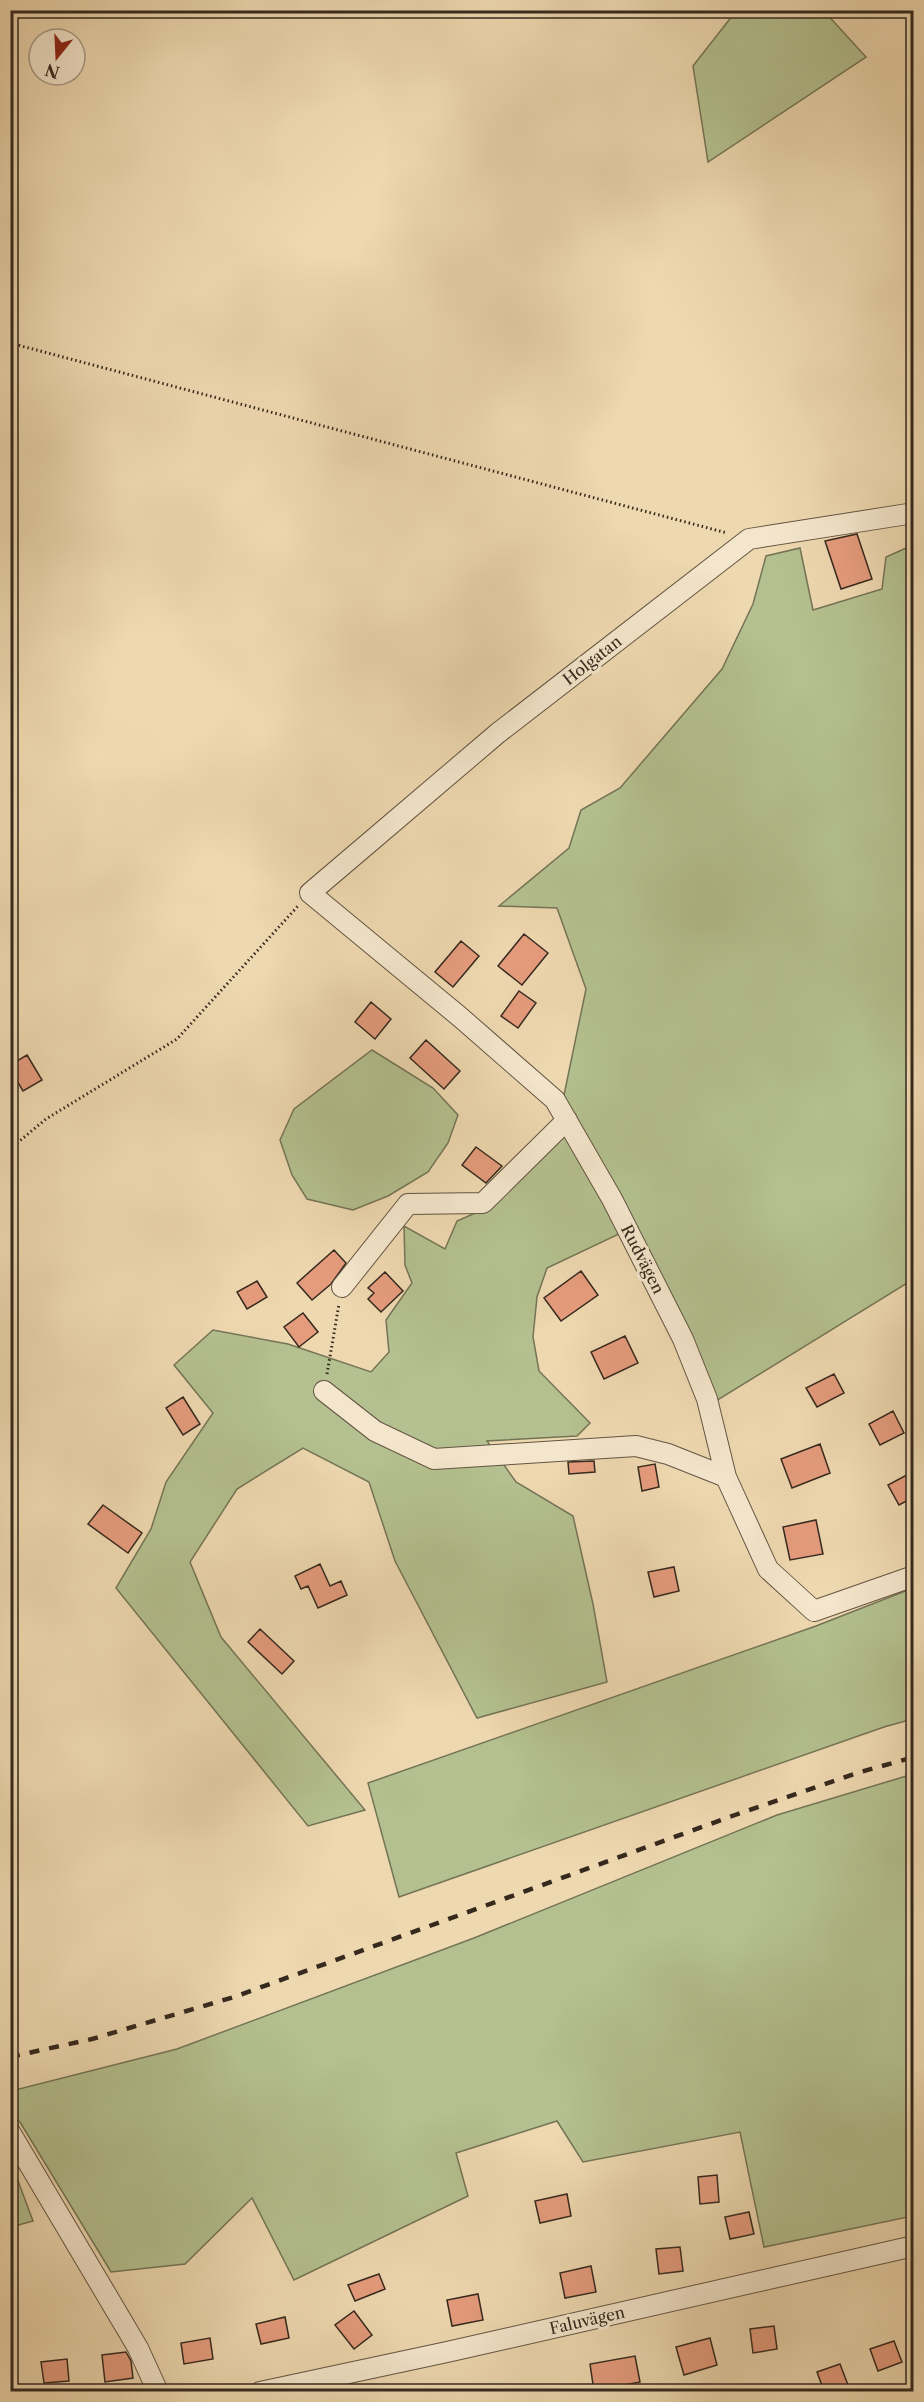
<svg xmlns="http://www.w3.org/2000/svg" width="924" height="2402" font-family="'Libre Caslon Text',serif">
	<rect width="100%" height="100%" fill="#eed8b0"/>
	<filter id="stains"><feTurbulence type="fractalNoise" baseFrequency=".00333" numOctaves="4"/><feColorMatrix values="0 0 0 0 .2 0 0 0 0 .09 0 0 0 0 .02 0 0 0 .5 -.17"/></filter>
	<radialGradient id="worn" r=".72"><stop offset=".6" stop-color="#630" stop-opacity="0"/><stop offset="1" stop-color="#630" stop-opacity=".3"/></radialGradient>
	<!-- green -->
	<path fill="#b4c08f" stroke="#747456" stroke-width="1.5" d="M 736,11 L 824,11 L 866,57 L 708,162 L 693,66 Z
		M 913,545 L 914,1275 L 909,1282 L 716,1401 L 563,1100 L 586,989 L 557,908 L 499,906 L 569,848 L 581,810 L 620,788 L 722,669 L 753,604 L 766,556 L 800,548 L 813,610 L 882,589 L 886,557 Z
		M 372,1050 L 433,1088 L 458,1115 L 448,1143 L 428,1172 L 388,1196 L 353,1210 L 307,1199 L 292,1175 L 280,1140 L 294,1109 Z
		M 566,1132 L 619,1234 L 547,1268 L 537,1297 L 533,1337 L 539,1371 L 590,1423 L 577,1436 L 487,1441 L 516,1482 L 573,1516 L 593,1604 L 607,1682 L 477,1718 L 395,1561 L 369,1482 L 303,1448 L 237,1489 L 190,1562 L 221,1637 L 365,1810 L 308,1826 L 116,1588 L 151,1529 L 166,1482 L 213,1413 L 174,1365 L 213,1330 L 288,1344 L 371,1372 L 389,1352 L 386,1320 L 412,1283 L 405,1265 L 404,1226 L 445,1249 L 457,1221 L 482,1210 Z
		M 913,1588 L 913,1719 L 884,1727 L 399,1897 L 368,1783 L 816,1626 Z
		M 913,1774 L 913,2216 L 764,2247 L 740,2132 L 583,2162 L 557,2121 L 456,2153 L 468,2196 L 294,2280 L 252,2198 L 185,2264 L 111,2272 L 20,2122 L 11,2114 L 11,2091 L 177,2049 L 474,1938 L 777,1815 Z
		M 11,2162 L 33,2221 L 11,2227 L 10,2227 Z"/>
	<!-- building -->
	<path fill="#e59c7d" stroke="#35291e" stroke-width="1.5" d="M 857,534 L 872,579 L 841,589 L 825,541 Z
		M 524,934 L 548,953 L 522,985 L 498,966 Z
		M 461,941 L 479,956 L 453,987 L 435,972 Z
		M 519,991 L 536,1003 L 518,1028 L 501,1016 Z
		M 371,1002 L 391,1019 L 375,1039 L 355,1022 Z
		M 426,1040 L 460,1071 L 444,1089 L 410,1058 Z
		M 27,1055 L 42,1080 L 23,1091 L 10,1069 L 10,1065 Z
		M 476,1147 L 502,1166 L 486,1183 L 462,1165 Z
		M 334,1250 L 346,1263 L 331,1284 L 312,1300 L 297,1283 Z
		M 581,1271 L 598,1295 L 561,1321 L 544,1298 Z
		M 385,1272 L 403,1291 L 381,1312 L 368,1299 L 374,1293 L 368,1288 Z
		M 257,1281 L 267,1297 L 247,1309 L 237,1292 Z
		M 303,1313 L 318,1332 L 299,1347 L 284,1327 Z
		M 625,1336 L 638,1363 L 604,1379 L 591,1352 Z
		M 834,1374 L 844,1393 L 817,1407 L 806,1388 Z
		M 183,1397 L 200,1424 L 183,1435 L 166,1408 Z
		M 893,1411 L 904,1433 L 880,1445 L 869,1424 Z
		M 820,1444 L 830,1473 L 792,1488 L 781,1459 Z
		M 594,1461 L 595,1472 L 569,1474 L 568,1462 Z
		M 655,1464 L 659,1487 L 642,1491 L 638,1467 Z
		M 914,1471 L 914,1497 L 899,1505 L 888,1485 Z
		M 103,1505 L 142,1533 L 128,1553 L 88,1524 Z
		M 816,1520 L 823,1554 L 790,1560 L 783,1527 Z
		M 320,1564 L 330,1586 L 341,1581 L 347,1595 L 318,1608 L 308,1586 L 301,1589 L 295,1576 Z
		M 674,1567 L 679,1591 L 654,1597 L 648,1572 Z
		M 260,1629 L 294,1661 L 282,1674 L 248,1642 Z
		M 717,2175 L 719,2202 L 700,2204 L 698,2177 Z
		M 567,2194 L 571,2216 L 540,2223 L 535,2201 Z
		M 749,2212 L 754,2234 L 730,2239 L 725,2217 Z
		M 680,2247 L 683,2271 L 659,2274 L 656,2249 Z
		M 591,2266 L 596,2292 L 565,2298 L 560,2273 Z
		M 379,2274 L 385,2289 L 355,2301 L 348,2285 Z
		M 478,2294 L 483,2320 L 452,2326 L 447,2300 Z
		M 354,2311 L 372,2335 L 354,2349 L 335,2325 Z
		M 285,2317 L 289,2338 L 261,2344 L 256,2324 Z
		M 774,2326 L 777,2349 L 753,2353 L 750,2329 Z
		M 210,2338 L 213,2359 L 184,2364 L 181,2343 Z
		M 710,2338 L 717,2365 L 684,2375 L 676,2347 Z
		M 894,2341 L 902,2362 L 878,2371 L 870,2349 Z
		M 126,2352 L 131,2361 L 133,2378 L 105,2382 L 102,2355 Z
		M 635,2356 L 640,2382 L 594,2391 L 590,2364 Z
		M 67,2359 L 69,2381 L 44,2383 L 41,2362 Z
		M 840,2364 L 848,2385 L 824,2391 L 817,2372 Z"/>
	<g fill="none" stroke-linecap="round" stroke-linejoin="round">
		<defs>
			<path id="minor" d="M 914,513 L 749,539 L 498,733 L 310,893 L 460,1017 L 555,1100 L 612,1199 L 683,1339 L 707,1399 L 726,1477 L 768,1569 L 814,1611 L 914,1576
				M 342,1287 L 408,1204 L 483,1203 L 567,1120
				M 324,1391 L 375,1431 L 434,1459 L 636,1446 L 668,1454 L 726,1477
				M 10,2132 L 138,2348 L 158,2392
				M 260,2392 L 447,2352 L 914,2246"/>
		</defs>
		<!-- minor casing -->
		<use href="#minor" stroke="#635542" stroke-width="22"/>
		<!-- path -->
		<path stroke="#35291e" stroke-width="3" stroke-dasharray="1.5 3" stroke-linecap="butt" d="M 10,343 L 727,533
			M 10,1149 L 46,1119 L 177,1039 L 298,906
			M 327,1374 L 339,1304"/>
		<!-- minor -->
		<use href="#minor" stroke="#f4e6cc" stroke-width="20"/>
		<!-- rail -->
		<path stroke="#35291e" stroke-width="4.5" stroke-dasharray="10 10" stroke-linecap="butt" d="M 10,2057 L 92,2039 L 234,1997 L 735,1815 L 857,1773 L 914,1757"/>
	</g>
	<g text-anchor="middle" stroke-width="6" stroke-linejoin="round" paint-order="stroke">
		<!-- street labels -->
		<g font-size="16" fill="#35291e" stroke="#f4e6cc">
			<text transform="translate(592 660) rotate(-38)" y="6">Holgatan</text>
			<text transform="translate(643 1259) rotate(63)" y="6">Rudvägen</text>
			<text transform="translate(587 2320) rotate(-13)" y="6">Faluvägen</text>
		</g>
	</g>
	<!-- margin -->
	<rect width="924" height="2402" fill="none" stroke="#eed8b0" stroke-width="36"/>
	<rect x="12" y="12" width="900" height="2378" fill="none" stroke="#35291e" stroke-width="3"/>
	<rect x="18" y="18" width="888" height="2366" fill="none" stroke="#35291e" stroke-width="1.5"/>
	<!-- north arrow -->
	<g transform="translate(57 57) rotate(198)"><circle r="28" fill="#f4e6cc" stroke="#a89a86" stroke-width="1.5"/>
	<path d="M0-4.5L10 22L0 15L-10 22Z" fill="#8f2418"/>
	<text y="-9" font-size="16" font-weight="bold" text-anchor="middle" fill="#35291e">N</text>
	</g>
	<rect width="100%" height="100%" filter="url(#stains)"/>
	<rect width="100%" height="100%" fill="url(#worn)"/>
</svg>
